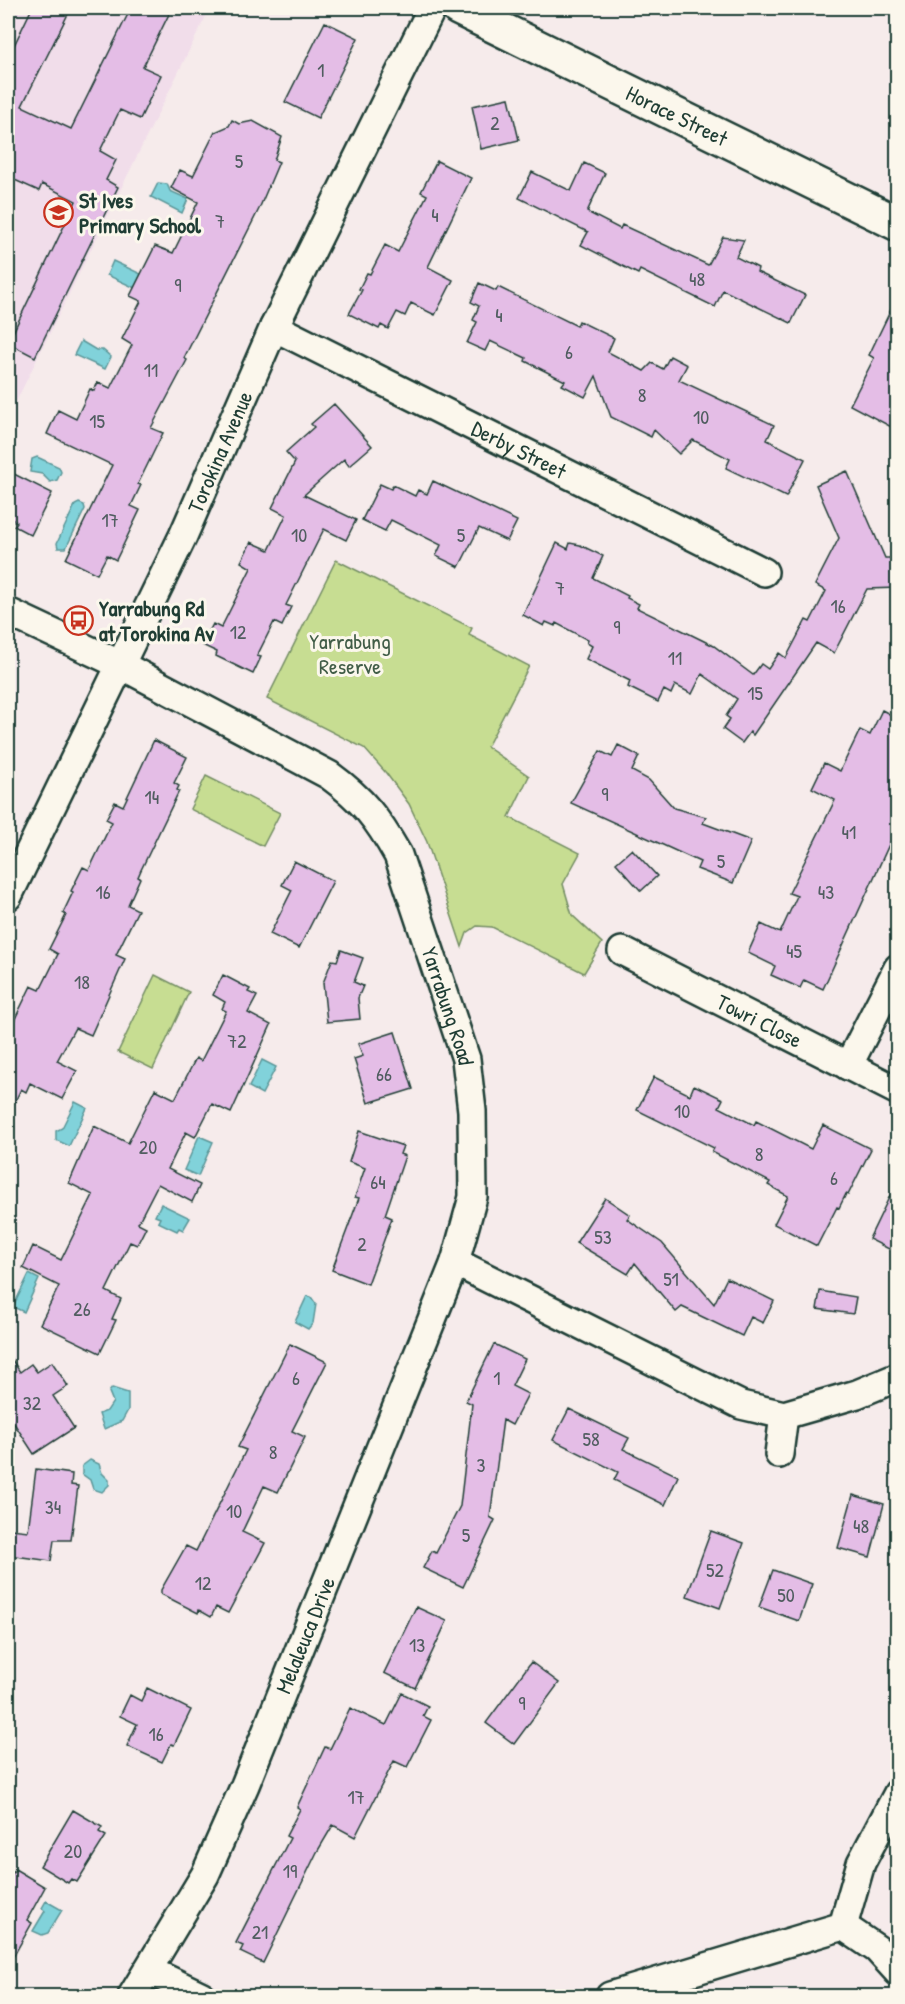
<svg xmlns="http://www.w3.org/2000/svg" width="905" height="2004" font-family="'Patrick Hand',sans-serif">
	<rect width="100%" height="100%" fill="#f6ebeb"/>
	<filter id="ink" filterUnits="userSpaceOnUse"><feTurbulence type="fractalNoise" baseFrequency=".0167" numOctaves="2"/><feDisplacementMap in="SourceGraphic" scale="12" xChannelSelector="R" yChannelSelector="G"/><feConvolveMatrix kernelMatrix="1 2 1 2 8 2 1 2 1" color-interpolation-filters="sRGB"/></filter>
	<g filter="url(#ink)">
		<!-- built -->
		<path fill="#f1ddea" d="M 8,8 L 210,8 L 8,418 Z"/>
		<!-- green -->
		<path fill="#c7dd92" stroke="#738d63" stroke-width="1.5" d="M 336,560 L 472,628 L 469,635 L 529,666 L 487,747 L 529,776 L 509,817 L 580,853 L 563,884 L 572,915 L 602,943 L 584,973 L 492,927 L 477,926 L 467,933 L 462,947 L 427,842 L 409,804 L 386,773 L 364,748 L 267,699 Z
			M 206,776 L 280,813 L 263,846 L 190,809 Z
			M 155,975 L 189,992 L 153,1069 L 118,1052 Z"/>
		<!-- water -->
		<path fill="#81d2da" stroke="#5a9698" stroke-width="1.5" d="M 158,183 L 167,184 L 170,191 L 188,199 L 182,213 L 151,197 Z
			M 113,261 L 141,274 L 135,288 L 107,275 Z
			M 81,341 L 96,350 L 103,350 L 111,357 L 105,369 L 74,355 Z
			M 37,457 L 59,467 L 61,472 L 57,480 L 50,482 L 42,474 L 30,472 L 32,459 Z
			M 79,503 L 84,505 L 85,509 L 66,548 L 58,548 L 57,543 L 75,505 Z
			M 262,1060 L 276,1067 L 262,1094 L 249,1087 Z
			M 75,1102 L 87,1108 L 69,1146 L 56,1140 L 56,1131 L 62,1128 Z
			M 199,1136 L 213,1142 L 198,1176 L 184,1170 Z
			M 161,1204 L 190,1218 L 183,1230 L 179,1228 L 177,1231 L 158,1222 L 160,1218 L 155,1216 Z
			M 29,1274 L 39,1279 L 24,1312 L 13,1307 Z
			M 307,1296 L 311,1297 L 316,1304 L 313,1323 L 308,1329 L 295,1322 Z
			M 112,1388 L 128,1393 L 128,1410 L 122,1421 L 104,1429 L 99,1414 L 107,1411 L 113,1402 L 109,1392 Z
			M 90,1460 L 99,1464 L 102,1473 L 109,1480 L 109,1485 L 102,1492 L 93,1489 L 90,1480 L 82,1474 L 82,1466 Z
			M 46,1901 L 62,1910 L 48,1933 L 42,1935 L 33,1931 L 45,1911 L 42,1908 Z"/>
		<!-- building -->
		<path fill="#e4bde6" stroke="#1f3d34" stroke-width="1.5" d="M 32,8 L 71,8 L 22,106 L 71,129 L 131,8 L 172,8 L 143,67 L 161,75 L 140,119 L 120,110 L 100,151 L 116,160 L 106,180 L 118,187 L 35,357 L 8,343 L 76,201 L 42,184 L 39,191 L 8,177 L 8,58 Z
			M 325,22 L 358,38 L 318,118 L 285,102 Z
			M 509,98 L 519,140 L 481,149 L 472,106 Z
			M 232,120 L 239,124 L 253,121 L 282,137 L 274,160 L 279,162 L 259,209 L 184,358 L 187,360 L 151,428 L 163,433 L 138,484 L 141,485 L 131,506 L 140,510 L 116,560 L 107,555 L 97,574 L 66,559 L 112,465 L 47,434 L 58,410 L 76,419 L 90,389 L 94,391 L 98,382 L 110,388 L 132,345 L 122,339 L 141,301 L 130,296 L 155,246 L 173,253 L 198,202 L 171,188 L 180,170 L 193,176 L 215,132 L 229,126 Z
			M 437,161 L 471,178 L 428,267 L 453,280 L 435,315 L 411,303 L 405,316 L 397,312 L 388,329 L 381,325 L 379,329 L 349,314 L 362,290 L 359,289 L 367,273 L 370,274 L 385,245 L 398,252 L 427,195 L 421,192 Z
			M 584,163 L 605,173 L 587,212 L 620,229 L 622,225 L 708,265 L 723,237 L 744,240 L 736,257 L 758,268 L 757,272 L 805,295 L 791,323 L 723,290 L 715,307 L 640,270 L 638,274 L 581,245 L 588,232 L 519,198 L 532,172 L 571,191 Z
			M 479,283 L 496,291 L 498,287 L 577,326 L 579,321 L 614,338 L 608,352 L 644,371 L 652,363 L 663,369 L 670,356 L 687,365 L 679,380 L 774,425 L 767,440 L 805,459 L 786,497 L 726,468 L 730,459 L 693,440 L 679,454 L 654,430 L 651,437 L 611,417 L 596,376 L 585,397 L 562,385 L 565,381 L 525,361 L 526,358 L 490,341 L 485,351 L 467,343 L 477,322 L 473,320 L 479,306 L 471,302 Z
			M 897,297 L 897,430 L 850,405 L 874,358 L 869,355 Z
			M 334,404 L 372,446 L 349,466 L 344,459 L 304,495 L 356,520 L 346,540 L 324,529 L 286,605 L 291,607 L 282,626 L 274,622 L 257,656 L 261,657 L 253,674 L 216,656 L 217,652 L 202,645 L 213,624 L 221,628 L 251,568 L 241,562 L 251,542 L 269,550 L 286,515 L 272,508 L 295,462 L 286,452 L 314,427 L 311,424 Z
			M 8,471 L 52,493 L 31,535 L 14,526 L 17,522 L 8,518 Z
			M 847,471 L 885,558 L 897,558 L 897,588 L 867,589 L 834,653 L 816,643 L 753,735 L 750,732 L 742,743 L 723,729 L 730,719 L 726,716 L 737,699 L 702,674 L 692,694 L 675,685 L 671,694 L 664,690 L 658,702 L 628,687 L 630,681 L 586,659 L 592,646 L 587,643 L 588,640 L 556,623 L 555,626 L 546,622 L 544,626 L 523,615 L 557,543 L 568,549 L 570,543 L 580,545 L 603,556 L 593,578 L 628,596 L 627,598 L 639,604 L 637,608 L 714,646 L 753,675 L 761,664 L 768,669 L 779,653 L 786,658 L 806,620 L 810,622 L 826,591 L 815,585 L 839,538 L 816,485 Z
			M 433,481 L 517,521 L 507,541 L 479,528 L 459,567 L 436,556 L 441,545 L 391,520 L 385,531 L 362,520 L 380,484 L 391,489 L 393,485 L 415,496 L 418,490 L 427,494 Z
			M 882,710 L 897,718 L 897,827 L 823,989 L 804,980 L 800,988 L 771,975 L 775,966 L 748,953 L 761,924 L 780,933 L 797,896 L 789,893 L 835,800 L 812,788 L 824,763 L 840,771 L 860,730 L 870,735 Z
			M 154,740 L 187,757 L 174,783 L 179,786 L 177,790 L 179,791 L 141,870 L 138,877 L 140,878 L 128,905 L 138,910 L 116,955 L 125,959 L 91,1035 L 75,1028 L 57,1061 L 77,1071 L 62,1099 L 30,1083 L 26,1092 L 21,1089 L 8,1116 L 8,1033 L 31,986 L 40,990 L 58,954 L 49,949 L 66,915 L 63,913 L 73,892 L 71,891 L 83,867 L 89,870 L 112,822 L 106,819 L 115,802 L 123,806 Z
			M 618,745 L 639,756 L 632,771 L 649,780 L 674,808 L 706,817 L 703,823 L 751,841 L 733,883 L 697,869 L 700,862 L 571,803 L 600,751 L 612,757 Z
			M 632,849 L 657,876 L 641,891 L 616,863 Z
			M 294,861 L 333,881 L 299,948 L 270,934 L 292,890 L 282,885 Z
			M 341,950 L 363,958 L 354,982 L 363,986 L 358,998 L 360,1019 L 327,1022 L 323,983 L 332,960 L 337,961 Z
			M 223,975 L 250,989 L 248,992 L 257,996 L 248,1013 L 271,1025 L 231,1113 L 212,1104 L 195,1137 L 186,1132 L 168,1169 L 200,1185 L 192,1202 L 158,1184 L 138,1223 L 146,1227 L 137,1245 L 130,1242 L 106,1291 L 121,1299 L 112,1319 L 116,1320 L 100,1353 L 40,1324 L 59,1286 L 23,1268 L 33,1246 L 61,1260 L 93,1195 L 69,1183 L 94,1126 L 128,1143 L 155,1089 L 175,1099 L 196,1058 L 201,1061 L 226,1011 L 222,1009 L 225,1002 L 213,995 Z
			M 395,1032 L 413,1089 L 368,1103 L 354,1059 L 363,1056 L 358,1044 Z
			M 654,1077 L 690,1095 L 694,1085 L 723,1099 L 719,1107 L 754,1125 L 756,1121 L 811,1149 L 823,1125 L 871,1149 L 848,1195 L 846,1194 L 839,1208 L 837,1207 L 817,1246 L 774,1224 L 788,1196 L 768,1185 L 770,1182 L 712,1152 L 714,1148 L 637,1110 Z
			M 359,1131 L 403,1146 L 400,1154 L 405,1156 L 385,1215 L 392,1218 L 368,1284 L 332,1270 L 359,1198 L 355,1197 L 365,1168 L 349,1162 Z
			M 897,1181 L 897,1253 L 869,1239 Z
			M 605,1198 L 630,1215 L 627,1219 L 662,1243 L 714,1304 L 727,1278 L 774,1301 L 763,1323 L 751,1317 L 742,1336 L 682,1307 L 676,1312 L 635,1263 L 628,1274 L 576,1243 Z
			M 820,1291 L 856,1297 L 853,1314 L 817,1309 Z
			M 290,1344 L 327,1362 L 292,1431 L 305,1437 L 278,1492 L 264,1486 L 242,1532 L 265,1543 L 228,1613 L 216,1607 L 211,1617 L 199,1610 L 198,1613 L 161,1594 L 161,1590 L 186,1546 L 196,1551 L 246,1450 L 238,1447 Z
			M 494,1344 L 525,1359 L 512,1386 L 528,1394 L 512,1425 L 503,1420 L 490,1517 L 495,1520 L 463,1587 L 423,1568 L 432,1551 L 436,1553 L 460,1506 L 472,1404 L 466,1401 Z
			M 8,1354 L 20,1372 L 31,1364 L 37,1372 L 52,1362 L 68,1386 L 53,1396 L 74,1428 L 34,1454 L 8,1414 Z
			M 569,1409 L 629,1438 L 623,1449 L 678,1476 L 665,1505 L 614,1480 L 618,1472 L 553,1440 Z
			M 36,1469 L 72,1474 L 71,1485 L 78,1486 L 71,1540 L 54,1540 L 51,1561 L 8,1555 L 11,1529 L 28,1531 Z
			M 853,1495 L 884,1504 L 870,1557 L 838,1548 Z
			M 711,1531 L 744,1543 L 720,1608 L 687,1596 Z
			M 773,1570 L 812,1584 L 799,1621 L 759,1607 Z
			M 416,1607 L 447,1621 L 415,1688 L 384,1673 Z
			M 531,1662 L 559,1683 L 514,1744 L 486,1723 Z
			M 147,1688 L 191,1710 L 174,1745 L 171,1744 L 162,1762 L 127,1746 L 137,1724 L 120,1716 L 130,1695 L 141,1701 Z
			M 402,1693 L 428,1706 L 423,1716 L 431,1720 L 407,1767 L 394,1761 L 355,1837 L 333,1825 L 317,1852 L 263,1963 L 240,1952 L 243,1946 L 236,1943 L 290,1838 L 286,1836 L 300,1809 L 297,1807 L 325,1747 L 330,1749 L 350,1708 L 386,1725 Z
			M 73,1810 L 102,1827 L 99,1832 L 106,1836 L 77,1882 L 71,1879 L 68,1883 L 40,1866 Z
			M 15,1869 L 45,1887 L 27,1920 L 32,1923 L 8,1966 L 8,1882 Z"/>
		<g fill="none" stroke-linecap="round" stroke-linejoin="round">
			<defs>
				<g id="street">
					<path id="s1" d="M 274,327 L 764,572"/>
					<path id="s2" d="M 8,612 L 121,665 L 329,775 C 363,800 377,818 398,855 L 466,1059 L 472,1111 L 473,1197 L 455,1262 L 245,1785 L 205,1875 L 132,1996"/>
					<path id="s3" d="M 8,896 L 183,536 L 274,327 L 432,8"/>
					<path id="s4" d="M 622,951 L 898,1091"/>
					<path d="M 848,1066 L 898,968"/>
					<path d="M 455,1262 L 741,1405 L 784,1415 L 857,1394 L 898,1377"/>
					<path d="M 779,1454 L 784,1415"/>
					<path d="M 843,1926 L 861,1863 L 898,1793"/>
					<path d="M 148,1970 L 202,1996"/>
					<path d="M 610,1996 L 843,1926 L 877,1949 L 898,1972"/>
				</g>
				<g id="secondary">
					<path id="s5" d="M 458,8 L 898,224"/>
				</g>
			</defs>
			<!-- street casing -->
			<use href="#street" stroke="#1f3d34" stroke-width="32"/>
			<!-- secondary casing -->
			<use href="#secondary" stroke="#1f3d34" stroke-width="38"/>
			<!-- street -->
			<use href="#street" stroke="#fbf7ec" stroke-width="27"/>
			<!-- secondary -->
			<use href="#secondary" stroke="#fbf7ec" stroke-width="33"/>
		</g>
	</g>
	<!-- icons -->
	<defs>
		<symbol id="school-ring" viewBox="-11 -11 22 22"><circle r="9.5" fill="#fbf7ec" stroke="#c8321e" stroke-width="1.5"/><path d="M0-5L7-2L0 1L-7-2ZM-4 1L0 2.5L4 1V4Q0 6-4 4Z" fill="#c8321e"/></symbol>
		<symbol id="bus-ring" viewBox="-11 -11 22 22"><circle r="9.5" fill="#fbf7ec" stroke="#c8321e" stroke-width="1.5"/><path d="M-5-6H5V4H4V6H2V4H-2V6H-4V4H-5ZM-3.5-4V0h7V-4ZM-3.5 1.2v1.5H-2V1.2ZM2 1.2v1.5H3.5V1.2Z" fill="#c8321e"/></symbol>
	</defs>
	<g fill-rule="evenodd">
		<use href="#school-ring" x="42" y="196" width="33" height="33"/>
		<use href="#bus-ring" x="62" y="604" width="33" height="33"/>
	</g>
	<g text-anchor="middle" stroke-width="6" stroke-linejoin="round" paint-order="stroke">
		<!-- number labels -->
		<g font-size="20" fill="#505d60">
			<text x="321" y="77">1</text>
			<text x="495" y="130">2</text>
			<text x="239" y="168">5</text>
			<text x="435" y="222">4</text>
			<text x="220" y="228">7</text>
			<text x="697" y="286">48</text>
			<text x="178" y="292">9</text>
			<text x="499" y="322">4</text>
			<text x="569" y="359">6</text>
			<text x="151" y="377">11</text>
			<text x="642" y="402">8</text>
			<text x="701" y="424">10</text>
			<text x="97" y="428">15</text>
			<text x="110" y="527">17</text>
			<text x="299" y="542">10</text>
			<text x="461" y="542">5</text>
			<text x="560" y="595">7</text>
			<text x="838" y="613">16</text>
			<text x="617" y="634">9</text>
			<text x="238" y="639">12</text>
			<text x="675" y="665">11</text>
			<text x="755" y="700">15</text>
			<text x="605" y="801">9</text>
			<text x="152" y="804">14</text>
			<text x="849" y="839">41</text>
			<text x="721" y="868">5</text>
			<text x="103" y="899">16</text>
			<text x="826" y="899">43</text>
			<text x="794" y="958">45</text>
			<text x="82" y="989">18</text>
			<text x="237" y="1048">72</text>
			<text x="384" y="1081">66</text>
			<text x="682" y="1118">10</text>
			<text x="148" y="1154">20</text>
			<text x="759" y="1161">8</text>
			<text x="834" y="1185">6</text>
			<text x="378" y="1189">64</text>
			<text x="603" y="1244">53</text>
			<text x="362" y="1251">2</text>
			<text x="671" y="1286">51</text>
			<text x="82" y="1316">26</text>
			<text x="296" y="1385">6</text>
			<text x="497" y="1385">1</text>
			<text x="32" y="1410">32</text>
			<text x="591" y="1446">58</text>
			<text x="273" y="1459">8</text>
			<text x="481" y="1472">3</text>
			<text x="53" y="1514">34</text>
			<text x="234" y="1518">10</text>
			<text x="861" y="1533">48</text>
			<text x="466" y="1542">5</text>
			<text x="715" y="1577">52</text>
			<text x="203" y="1590">12</text>
			<text x="786" y="1602">50</text>
			<text x="417" y="1652">13</text>
			<text x="522" y="1710">9</text>
			<text x="156" y="1741">16</text>
			<text x="356" y="1804">17</text>
			<text x="73" y="1858">20</text>
			<text x="290" y="1878">19</text>
			<text x="260" y="1939">21</text>
		</g>
		<!-- street labels -->
		<g font-size="22" fill="#1f3d34" stroke="#fbf7ec">
			<text dy="8" stroke="none"><textPath href="#s5" startOffset="244">Horace Street</textPath></text>
			<text dy="8" stroke="none"><textPath href="#s1" startOffset="274">Derby Street</textPath></text>
			<text dy="8" stroke="none"><textPath href="#s3" startOffset="492">Torokina Avenue</textPath></text>
			<text dy="8" stroke="none"><textPath href="#s2" startOffset="626">Yarrabung Road</textPath></text>
			<text dy="8" stroke="none"><textPath href="#s4" startOffset="154">Towri Close</textPath></text>
			<text transform="translate(305 1635) rotate(-68)" y="8">Melaleuca Drive</text>
		</g>
		<!-- poi labels -->
		<g font-size="22" font-weight="bold" fill="#1f3d34" stroke="#fbf7ec" text-anchor="start">
			<text x="79" y="208">St Ives<tspan x="79" dy="25">Primary School</tspan></text>
			<text x="99" y="616">Yarrabung Rd<tspan x="99" dy="25">at Torokina Av</tspan></text>
		</g>
		<!-- park labels -->
		<g font-size="22" fill="#415d47" stroke="#fbf7ec">
			<text x="350" y="649">Yarrabung<tspan x="350" dy="25">Reserve</tspan></text>
		</g>
	</g>
	<!-- margin -->
	<rect width="905" height="2004" fill="none" stroke="#fbf7ec" stroke-width="30"/>
	<rect x="15" y="15" width="875" height="1974" fill="none" stroke="#1f3d34" stroke-width="2" filter="url(#ink)"/>
</svg>
